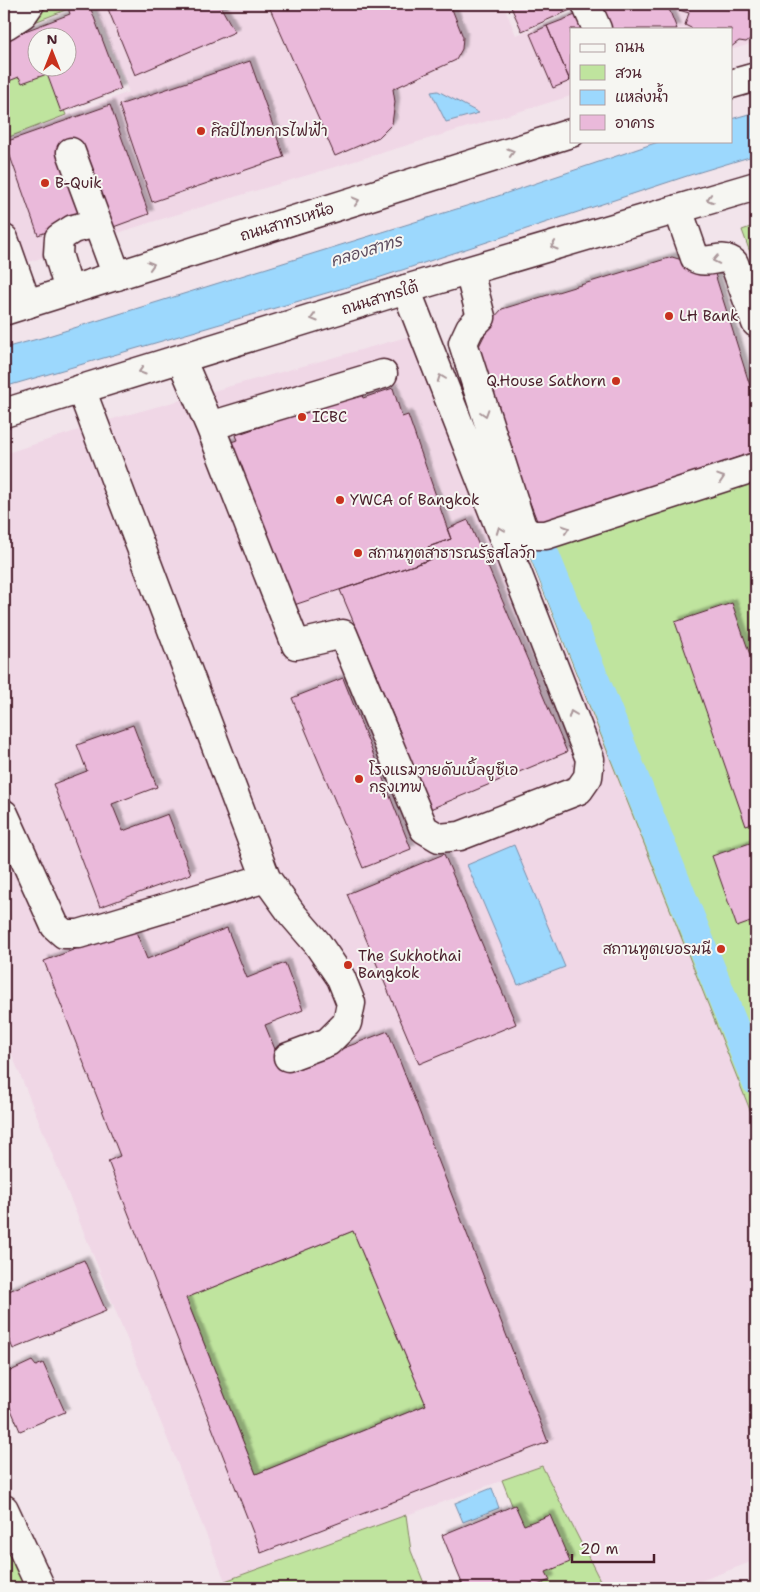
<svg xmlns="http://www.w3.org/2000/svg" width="760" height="1592" font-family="'Shantell Sans','Playpen Sans Thai',sans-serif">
	<defs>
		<filter id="shadow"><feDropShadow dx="4.5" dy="-4.5" stdDeviation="1" flood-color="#0004"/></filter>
	</defs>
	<rect width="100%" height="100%" fill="#f2e4eb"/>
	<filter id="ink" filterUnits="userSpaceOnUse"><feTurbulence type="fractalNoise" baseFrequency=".02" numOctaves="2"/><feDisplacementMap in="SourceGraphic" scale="10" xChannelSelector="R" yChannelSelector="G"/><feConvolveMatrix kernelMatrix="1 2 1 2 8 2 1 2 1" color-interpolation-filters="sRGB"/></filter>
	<g filter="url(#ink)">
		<!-- built -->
		<path fill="#f0d7e6" d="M 93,4 L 503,4 L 516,35 L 601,4 L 756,4 L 756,42 L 731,50 L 731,29 L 571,29 L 571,96 L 155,221 L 4,270 L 4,139 L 129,92 Z
			M 432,330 L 596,724 L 756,477 L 756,1560 L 682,1588 L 604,1588 L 542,1466 L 225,1581 L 4,1035 L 4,454 L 116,418 Z"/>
		<!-- green -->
		<path fill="#bfe49e" stroke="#848264" d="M 4,4 L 81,4 L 4,34 Z
			M 40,68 L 47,68 L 66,115 L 4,139 L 4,77 Z
			M 756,225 L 756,269 L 742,230 Z
			M 756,477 L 756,1125 L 528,552 Z
			M 353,1231 L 426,1405 L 256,1474 L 186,1298 Z
			M 542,1466 L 604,1588 L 545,1588 L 502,1480 Z
			M 406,1515 L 411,1551 L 426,1588 L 228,1588 L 225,1581 Z
			M 4,1541 L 25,1588 L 4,1588 Z"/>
		<!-- water -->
		<path fill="#9cd8fd" stroke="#7b8ea9" d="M 438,91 L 479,113 L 446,122 L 431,92 Z
			M 756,112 L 756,155 L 690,175 L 378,278 L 4,387 L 4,348 L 45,337 L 492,198 L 661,141 L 731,141 L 731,119 Z
			M 514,845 L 565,967 L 518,985 L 467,865 Z
			M 492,1488 L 499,1508 L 463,1522 L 455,1503 Z"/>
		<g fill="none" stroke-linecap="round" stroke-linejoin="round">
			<!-- canal -->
			<path stroke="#9cd8fd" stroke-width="29" d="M 545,555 L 756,1081"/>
		</g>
		<!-- building -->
		<path fill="#eab9da" stroke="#4a1f2b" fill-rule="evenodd" filter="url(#shadow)" d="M 67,4 L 89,4 L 121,89 L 61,112 L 47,74 L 22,83 L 19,77 L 4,83 L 4,39 L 70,14 ZM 38,38 L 68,38 L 68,68 L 38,68 Z
			M 106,4 L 219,4 L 235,32 L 135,75 Z
			M 268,4 L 450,4 L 463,37 L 462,49 L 456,60 L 393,89 L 395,102 L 392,124 L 379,137 L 335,156 Z
			M 512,4 L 573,4 L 575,8 L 522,31 L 510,5 Z
			M 610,4 L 667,4 L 677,29 L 608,29 L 599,8 Z
			M 682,4 L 756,4 L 756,37 L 754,36 L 746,42 L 739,41 L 731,47 L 731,29 L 693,29 L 685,25 L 689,13 L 679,10 Z
			M 578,14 L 584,29 L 571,29 L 570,81 L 547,26 Z
			M 547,26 L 570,81 L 553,88 L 530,34 Z
			M 250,61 L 284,157 L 152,202 L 119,105 Z
			M 110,105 L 149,214 L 108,229 L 84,219 L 38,235 L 5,142 Z
			M 672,257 L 689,262 L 715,274 L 756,405 L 756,451 L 539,526 L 474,356 L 492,320 L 502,309 Z
			M 393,388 L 402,417 L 408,415 L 451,539 L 428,547 L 432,559 L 285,608 L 223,444 L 238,440 L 236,435 L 361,392 L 363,398 Z
			M 468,520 L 567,752 L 423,812 L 391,735 L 400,732 L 340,590 L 432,559 L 428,547 L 451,539 L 447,529 Z
			M 732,603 L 756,672 L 756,823 L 746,826 L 675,622 Z
			M 343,678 L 411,849 L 363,868 L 292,698 Z
			M 133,725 L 157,787 L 112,804 L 123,831 L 168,814 L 191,874 L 100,907 L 53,784 L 87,771 L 77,745 Z
			M 756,841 L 756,920 L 737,927 L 712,856 Z
			M 444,854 L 516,1024 L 419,1064 L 347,894 Z
			M 134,927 L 147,959 L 227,928 L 247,978 L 285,963 L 303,1010 L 265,1025 L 284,1071 L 388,1031 L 548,1442 L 261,1553 L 108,1161 L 120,1156 L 44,961 ZM 353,1231 L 426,1405 L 256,1474 L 186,1298 Z
			M 84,1260 L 106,1311 L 13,1349 L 4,1327 L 4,1293 Z
			M 32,1361 L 36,1366 L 43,1363 L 65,1412 L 20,1431 L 4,1393 L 4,1391 L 9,1388 L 4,1374 Z
			M 515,1505 L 524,1525 L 550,1515 L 570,1562 L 546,1572 L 550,1580 L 530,1588 L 464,1588 L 442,1535 Z"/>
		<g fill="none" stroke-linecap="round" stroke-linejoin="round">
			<defs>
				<path id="minor" d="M 586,4 L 597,29
					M 6,25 L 23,14 L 30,4
					M 71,152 L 117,276
					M 678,209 L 695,258 C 708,266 722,252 734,263 L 756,323
					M 4,239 L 27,304
					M 469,271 L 481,317 L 470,328 L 463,343 L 522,527 L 530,535 L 546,535 L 756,467
					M 69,290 L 58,254 L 59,238 L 73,229 L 97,223
					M 181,359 L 210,426 L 296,645 L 343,634 L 424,829 L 439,838 L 460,836 L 579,790 L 588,777 L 590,759 L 406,289
					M 81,389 L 266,878 L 292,914 L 317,943 L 341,978 L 351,1003 L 347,1023 L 328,1042 L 288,1057
					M 210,426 L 383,374
					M 4,814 L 55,926 L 64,934 L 79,934 L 266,878
					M 4,1509 L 41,1588"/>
				<path id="major" d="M 731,84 L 756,77
					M 4,311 L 571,133
					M 4,413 L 406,289 L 756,186"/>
			</defs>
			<!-- minor casing -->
			<use href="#minor" stroke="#4a1f2b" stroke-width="31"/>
			<!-- major casing -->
			<use href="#major" stroke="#4a1f2b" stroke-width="31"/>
			<!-- minor -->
			<use href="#minor" stroke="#f6f6f2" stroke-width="28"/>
			<!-- major -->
			<use href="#major" stroke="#f6f6f2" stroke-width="28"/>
		</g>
		<!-- one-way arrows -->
		<defs><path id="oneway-chevron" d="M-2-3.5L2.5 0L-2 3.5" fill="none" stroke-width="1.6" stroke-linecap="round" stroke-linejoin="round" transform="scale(1.25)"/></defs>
		<g stroke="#a99598">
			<use href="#oneway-chevron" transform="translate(511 152) rotate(-17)"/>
			<use href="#oneway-chevron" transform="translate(710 199) rotate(163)"/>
			<use href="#oneway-chevron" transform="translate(356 201) rotate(-17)"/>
			<use href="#oneway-chevron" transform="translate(554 246) rotate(163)"/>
			<use href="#oneway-chevron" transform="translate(716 260) rotate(169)"/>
			<use href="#oneway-chevron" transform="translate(151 265) rotate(-17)"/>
			<use href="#oneway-chevron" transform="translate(314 318) rotate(163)"/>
			<use href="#oneway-chevron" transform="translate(142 371) rotate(163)"/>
			<use href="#oneway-chevron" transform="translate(441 378) rotate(-111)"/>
			<use href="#oneway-chevron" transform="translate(485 413) rotate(72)"/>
			<use href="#oneway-chevron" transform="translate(721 478) rotate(-18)"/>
			<use href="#oneway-chevron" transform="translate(566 529) rotate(-18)"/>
			<use href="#oneway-chevron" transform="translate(500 530) rotate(-111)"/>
			<use href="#oneway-chevron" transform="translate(572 714) rotate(-111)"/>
		</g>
	</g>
	<!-- markers -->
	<g fill="#c8321e" stroke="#f6f6f2" stroke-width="2">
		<circle cx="201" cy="131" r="5"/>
		<circle cx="45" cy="183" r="5"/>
		<circle cx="669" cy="316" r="5"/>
		<circle cx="616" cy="381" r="5"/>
		<circle cx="302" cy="417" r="5"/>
		<circle cx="340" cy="500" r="5"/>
		<circle cx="358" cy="553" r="5"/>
		<circle cx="359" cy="779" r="5"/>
		<circle cx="721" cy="949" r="5"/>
		<circle cx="348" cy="965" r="5"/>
	</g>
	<g text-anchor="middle" stroke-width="4" stroke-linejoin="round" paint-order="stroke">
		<!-- poi labels -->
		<g font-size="15" fill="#4a1f2b" stroke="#f6f6f2" text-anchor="start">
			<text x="211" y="136">ศิลป์ไทยการไฟฟ้า</text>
			<text x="55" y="188">B-Quik</text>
			<text x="679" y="321">LH Bank</text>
			<text x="606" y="386" text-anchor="end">Q.House Sathorn</text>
			<text x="312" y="422">ICBC</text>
			<text x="350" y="505">YWCA of Bangkok</text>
			<text x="368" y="558">สถานทูตสาธารณรัฐสโลวัก</text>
			<text x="369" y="775">โรงแรมวายดับเบิ้ลยูซีเอ<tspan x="369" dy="17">กรุงเทพ</tspan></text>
			<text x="711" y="954" text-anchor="end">สถานทูตเยอรมนี</text>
			<text x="358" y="961">The Sukhothai<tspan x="358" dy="17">Bangkok</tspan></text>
		</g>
		<!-- street labels -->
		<g font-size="15" fill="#4a1f2b" stroke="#f6f6f2">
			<text transform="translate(287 222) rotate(-17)" y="5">ถนนสาทรเหนือ</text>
			<text transform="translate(380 298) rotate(-17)" y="5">ถนนสาทรใต้</text>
		</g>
		<!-- water labels -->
		<g font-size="16" font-style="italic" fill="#5e4d60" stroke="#f6f6f2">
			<text transform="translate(366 250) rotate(-17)" y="6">คลองสาทร</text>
		</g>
	</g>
	<!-- margin -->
	<rect width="760" height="1592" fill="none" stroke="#f6f6f2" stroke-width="20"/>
	<rect x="10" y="10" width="740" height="1572" fill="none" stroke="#4a1f2b" stroke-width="2" filter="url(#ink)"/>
	<!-- legend -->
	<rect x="570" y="28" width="162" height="115" fill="#f6f6f2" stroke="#b1a0a2"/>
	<rect x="580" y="44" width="25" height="8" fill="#f6f6f2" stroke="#b1a0a2"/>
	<text x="615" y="52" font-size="15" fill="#4a1f2b">ถนน</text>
	<rect x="580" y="65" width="25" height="15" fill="#bfe49e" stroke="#b1a0a2"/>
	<text x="615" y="78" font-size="15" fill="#4a1f2b">สวน</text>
	<rect x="580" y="90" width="25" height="15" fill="#9cd8fd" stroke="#b1a0a2"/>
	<text x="615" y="102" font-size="15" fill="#4a1f2b">แหล่งน้ำ</text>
	<rect x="580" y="115" width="25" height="15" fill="#eab9da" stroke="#b1a0a2"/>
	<text x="615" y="128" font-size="15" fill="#4a1f2b">อาคาร</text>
	<!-- north arrow -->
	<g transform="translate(52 52)"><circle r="24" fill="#f6f6f2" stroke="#b1a0a2"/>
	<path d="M0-4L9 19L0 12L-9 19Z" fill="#c8321e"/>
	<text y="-8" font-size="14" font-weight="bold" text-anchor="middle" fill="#4a1f2b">N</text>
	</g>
	<!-- scale -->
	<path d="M572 1554v8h82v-8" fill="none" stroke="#4a1f2b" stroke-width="2.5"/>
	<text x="580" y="1554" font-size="15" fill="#4a1f2b" stroke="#f6f6f2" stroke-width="4" paint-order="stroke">20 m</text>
</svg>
